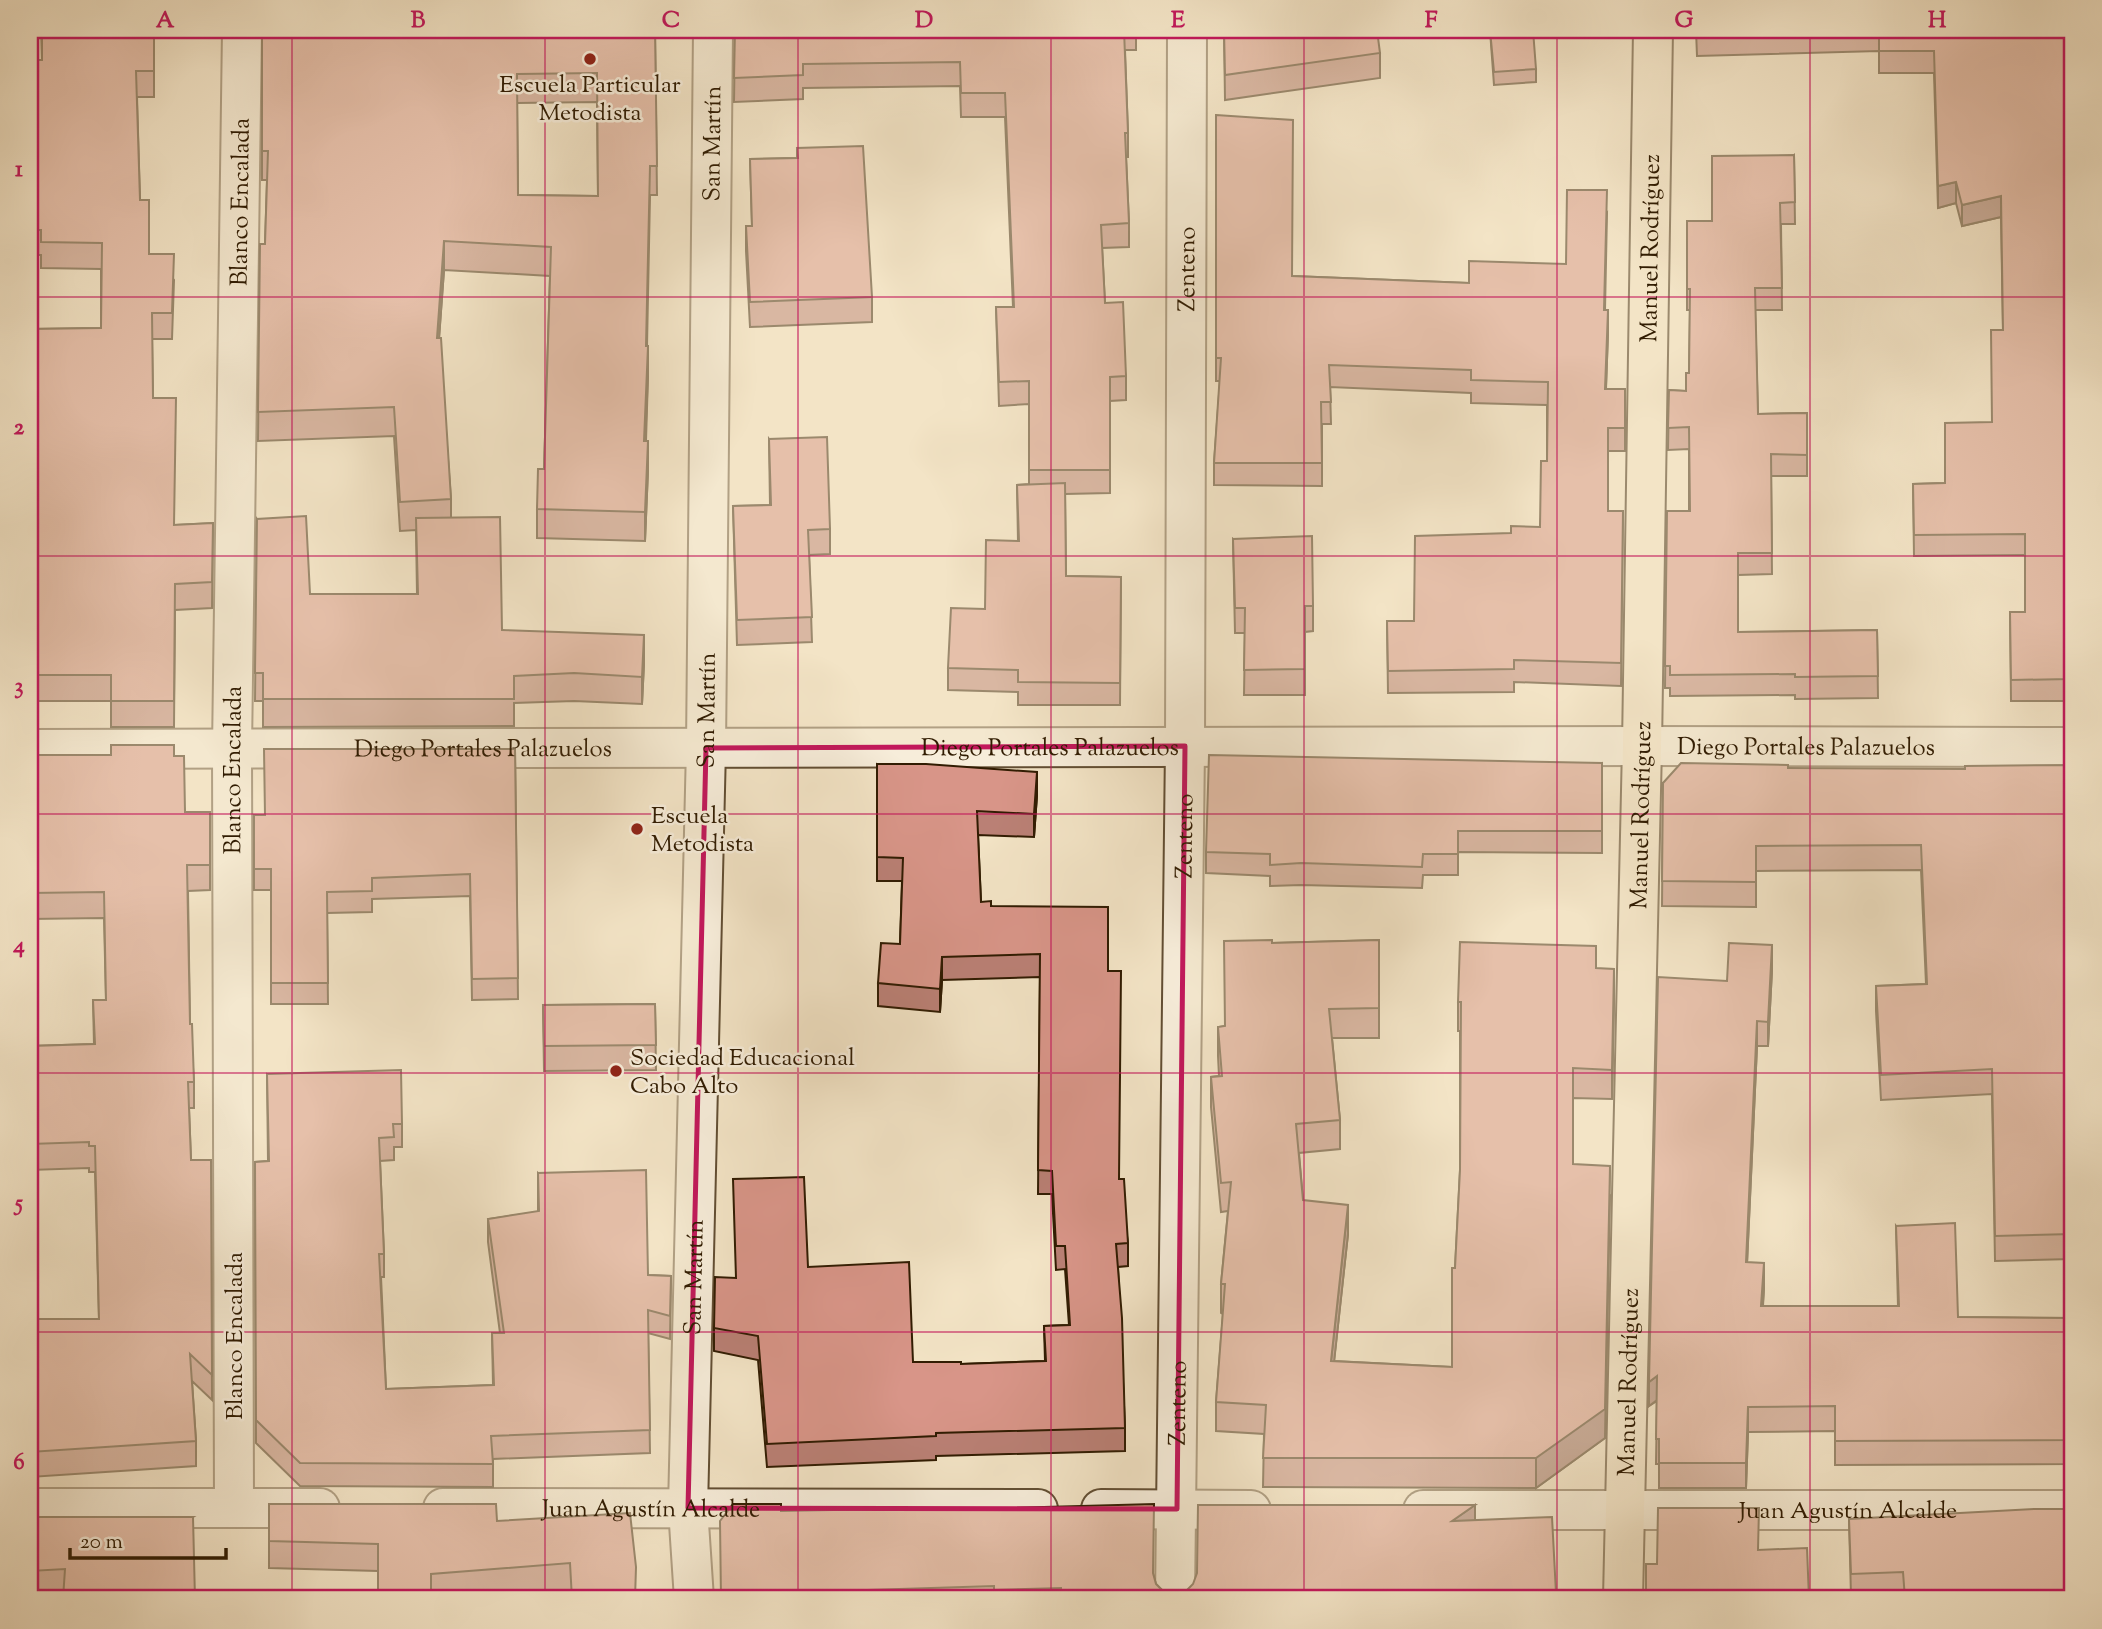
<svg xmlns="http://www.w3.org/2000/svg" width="2102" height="1629" font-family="'Sorts Mill Goudy',serif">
	<rect width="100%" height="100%" fill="#f3e4c6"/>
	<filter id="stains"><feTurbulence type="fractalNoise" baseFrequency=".00286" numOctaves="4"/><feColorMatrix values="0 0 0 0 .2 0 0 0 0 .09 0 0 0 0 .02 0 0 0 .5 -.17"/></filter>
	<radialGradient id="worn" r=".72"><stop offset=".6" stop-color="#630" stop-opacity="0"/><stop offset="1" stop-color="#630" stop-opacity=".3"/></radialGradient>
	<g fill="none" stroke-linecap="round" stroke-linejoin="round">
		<defs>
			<g id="minor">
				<path id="s1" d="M 30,749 L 1642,746 L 2072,747"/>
				<path d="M 30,1508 L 320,1508"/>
				<path id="s2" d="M 234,1508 L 232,749 L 242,30"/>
				<path id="s3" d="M 443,1508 L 1038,1509"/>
				<path d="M 1101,1509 L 1251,1510"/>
				<path id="s4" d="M 1423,1510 L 2072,1510"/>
				<path id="s5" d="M 694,1599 L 688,1508 L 706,748 L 713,30"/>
				<path id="s6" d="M 1175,1599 L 1185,746 L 1187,30"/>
			</g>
			<g id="major">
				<path id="s7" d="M 1623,1599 L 1642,746 L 1653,30"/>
			</g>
		</defs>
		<!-- minor casing -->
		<use href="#minor" stroke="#624e33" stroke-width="42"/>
		<!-- major casing -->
		<use href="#major" stroke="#311c02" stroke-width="42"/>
		<!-- minor -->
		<use href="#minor" stroke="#f7edda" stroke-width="38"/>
		<!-- major -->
		<use href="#major" stroke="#f3e4c6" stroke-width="38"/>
	</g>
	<!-- wall -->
	<path fill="#ba8075" stroke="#311c02" stroke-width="2" fill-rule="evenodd" d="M 41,30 L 154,30 L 154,97 L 137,97 L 140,200 L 149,254 L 174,280 L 172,339 L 152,339 L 153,398 L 174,525 L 213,523 L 212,608 L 175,610 L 174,727 L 111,727 L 111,701 L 30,701 L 30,329 L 101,328 L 101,269 L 41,268 L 41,255 L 30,255 L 30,60 L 42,60 Z
		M 262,30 L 655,30 L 657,195 L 650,195 L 647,346 L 648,375 L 646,441 L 648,470 L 645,541 L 537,538 L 537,509 L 544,469 L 550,276 L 444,270 L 439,338 L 451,499 L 451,517 L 502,630 L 644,663 L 642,704 L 574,701 L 514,703 L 514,726 L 263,727 L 263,701 L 255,701 L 257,519 L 310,594 L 417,594 L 416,530 L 400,531 L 394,436 L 258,441 L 260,244 L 265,244 L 267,180 L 262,180 ZM 597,102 L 598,196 L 518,195 L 517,103 Z
		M 735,30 L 1136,30 L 1136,50 L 1125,50 L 1128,133 L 1128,157 L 1126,157 L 1129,223 L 1129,247 L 1102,248 L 1105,303 L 1126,376 L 1126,400 L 1110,401 L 1110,493 L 1065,494 L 1066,576 L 1121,577 L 1120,705 L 1018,705 L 1018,692 L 948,690 L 948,668 L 985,609 L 1018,541 L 1017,485 L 1029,484 L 1029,404 L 999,406 L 996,307 L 1013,307 L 1005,117 L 961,117 L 960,86 L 803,88 L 803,99 L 734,102 Z
		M 1224,30 L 1380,53 L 1380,78 L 1225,100 Z
		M 1490,30 L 1536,69 L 1536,82 L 1494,85 Z
		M 1696,30 L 2072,30 L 2072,666 L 2069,666 L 2069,701 L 2011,701 L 2010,612 L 2025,612 L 2025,555 L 1914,556 L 1913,484 L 1945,483 L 1992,422 L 2003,330 L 2001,217 L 1962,226 L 1956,203 L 1938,208 L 1934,73 L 1879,73 L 1879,51 L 1697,56 Z
		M 1216,115 L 1292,276 L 1469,283 L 1566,264 L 1607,213 L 1605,310 L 1608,333 L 1606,389 L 1625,389 L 1625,451 L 1608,451 L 1608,511 L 1623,511 L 1621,686 L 1514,682 L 1514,692 L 1388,693 L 1387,621 L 1414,621 L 1511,533 L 1540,527 L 1547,461 L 1547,405 L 1471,403 L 1471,393 L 1330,387 L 1331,424 L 1322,424 L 1322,486 L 1214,485 L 1214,463 L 1220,381 L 1216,381 Z
		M 797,148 L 872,297 L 872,322 L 750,327 L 746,251 L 746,226 L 752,226 L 750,159 L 797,158 Z
		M 1794,155 L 1795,224 L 1781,224 L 1782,310 L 1755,310 L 1758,414 L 1807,413 L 1807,476 L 1771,476 L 1772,574 L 1738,575 L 1738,632 L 1877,630 L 1878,698 L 1795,699 L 1795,695 L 1670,696 L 1670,688 L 1665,688 L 1667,511 L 1689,511 L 1689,449 L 1668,450 L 1669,390 L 1686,391 L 1689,373 L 1690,310 L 1687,310 L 1687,221 L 1712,221 Z
		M 769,439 L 830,529 L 830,554 L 809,555 L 812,642 L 737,645 L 733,506 L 770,505 Z
		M 1233,539 L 1313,606 L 1313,631 L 1305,632 L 1305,695 L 1244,695 L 1245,633 L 1235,633 Z
		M 515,749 L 518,999 L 472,1000 L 470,896 L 372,899 L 372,912 L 327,913 L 328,1004 L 271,1004 L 271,890 L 254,890 L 254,815 L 264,815 Z
		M 30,755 L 174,756 L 185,812 L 210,812 L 210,890 L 188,891 L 190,1024 L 194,1082 L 194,1108 L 189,1108 L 191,1160 L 211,1160 L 212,1400 L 192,1381 L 196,1441 L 196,1466 L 30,1477 L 30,1319 L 99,1319 L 95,1172 L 89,1172 L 89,1168 L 30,1170 L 30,1046 L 94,1044 L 93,1000 L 106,1000 L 104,918 L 30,919 Z
		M 1602,763 L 1602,853 L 1458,852 L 1458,875 L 1423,875 L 1422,888 L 1301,885 L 1270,886 L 1270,876 L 1206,873 L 1206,852 Z
		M 877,764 L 1037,795 L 1034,837 L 978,835 L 981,902 L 991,906 L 1108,971 L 1119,1179 L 1128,1243 L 1128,1266 L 1118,1267 L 1125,1428 L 1125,1451 L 936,1456 L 936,1460 L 767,1467 L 758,1360 L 714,1351 L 714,1328 L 735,1278 L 808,1267 L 913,1362 L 961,1364 L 1045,1361 L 1044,1326 L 1069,1325 L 1065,1269 L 1056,1270 L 1052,1194 L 1038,1194 L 1040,977 L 942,980 L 940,1012 L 878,1006 L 878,983 L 900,944 L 902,881 L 877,881 Z
		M 1788,768 L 2072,779 L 2072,1259 L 1995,1261 L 1992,1094 L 1881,1100 L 1876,1011 L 1876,986 L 1926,984 L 1921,870 L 1756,871 L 1756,907 L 1662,906 L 1663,783 Z
		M 1379,940 L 1379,1038 L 1332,1038 L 1340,1120 L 1340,1149 L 1299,1153 L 1303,1200 L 1348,1234 L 1334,1361 L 1452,1367 L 1455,1268 L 1460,1170 L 1460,1031 L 1458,1031 L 1458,1002 L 1596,968 L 1614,998 L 1612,1099 L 1573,1098 L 1573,1164 L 1610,1195 L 1605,1438 L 1536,1488 L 1263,1487 L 1264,1434 L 1216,1431 L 1216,1402 L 1223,1314 L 1221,1313 L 1221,1284 L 1228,1211 L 1221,1212 L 1211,1107 L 1211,1077 L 1219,1076 L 1218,1056 L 1218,1027 L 1225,1026 L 1272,943 Z
		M 1772,970 L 1768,1046 L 1757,1046 L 1747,1262 L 1764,1288 L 1763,1306 L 1898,1306 L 1896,1226 L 1958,1317 L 2072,1318 L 2072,1464 L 1835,1465 L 1835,1431 L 1748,1432 L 1746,1488 L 1659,1488 L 1659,1464 L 1656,1464 L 1657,1401 L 1649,1406 L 1727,981 Z
		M 655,1004 L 656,1070 L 544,1071 L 543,1005 Z
		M 267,1074 L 402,1124 L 402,1147 L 394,1147 L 394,1160 L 380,1161 L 384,1254 L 384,1277 L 381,1277 L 386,1389 L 493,1385 L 492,1333 L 500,1333 L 488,1242 L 488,1219 L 538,1212 L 538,1173 L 648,1275 L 671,1276 L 670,1339 L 648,1333 L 650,1453 L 493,1459 L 493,1487 L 300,1486 L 256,1443 L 255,1162 L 268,1161 Z
		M 269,1504 L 497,1521 L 635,1599 L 570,1599 L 570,1590 L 450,1599 L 378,1599 L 378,1571 L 269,1568 Z
		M 939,1510 L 1153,1574 L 1156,1584 L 1163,1591 L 1174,1594 L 1475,1520 L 1556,1593 L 1568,1599 L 721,1599 L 781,1511 Z
		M 30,1517 L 193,1517 L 63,1595 L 30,1596 Z
		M 1849,1519 L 2072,1599 L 1904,1599 L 1903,1594 L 1851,1596 Z"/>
	<!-- shaded-wall -->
	<path fill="#97685f" stroke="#311c02" stroke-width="2" d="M 1956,182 L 1956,203 L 1938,208 L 1938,186 Z
		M 2001,196 L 2001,217 L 1962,226 L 1962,205 Z
		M 444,241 L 444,270 L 437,367 L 437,338 Z
		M 1608,310 L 1608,333 L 1605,412 L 1605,389 Z
		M 648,346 L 648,375 L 644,470 L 644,441 Z
		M 648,441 L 648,470 L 645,541 L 645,512 Z
		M 644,635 L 644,663 L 642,704 L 642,677 Z
		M 1037,772 L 1037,795 L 1034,837 L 1034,814 Z
		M 1772,945 L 1772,970 L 1768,1046 L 1768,1022 Z
		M 942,957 L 942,980 L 940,1012 L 940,989 Z
		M 1614,969 L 1614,998 L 1612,1099 L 1612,1070 Z
		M 1757,1021 L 1757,1046 L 1746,1287 L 1746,1262 Z
		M 1610,1166 L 1605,1438 L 1536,1488 L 1536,1458 Z
		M 1348,1205 L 1348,1234 L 1331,1390 L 1331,1361 Z
		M 1764,1263 L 1764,1288 L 1761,1330 L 1761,1306 Z
		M 1657,1376 L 1657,1400 L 1649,1406 L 1649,1382 Z
		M 1748,1407 L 1748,1432 L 1746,1488 L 1746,1463 Z
		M 1475,1505 L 1475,1531 L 1452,1521 Z"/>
	<!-- building -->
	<path fill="#d89588" stroke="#311c02" stroke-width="2" fill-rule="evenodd" d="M 42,30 L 154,30 L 154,71 L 136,71 L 140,200 L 149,200 L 149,254 L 174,254 L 172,313 L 152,313 L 153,398 L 176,398 L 174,525 L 213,523 L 212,582 L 175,584 L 174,701 L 111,701 L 111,675 L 30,675 L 30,329 L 101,328 L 102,243 L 41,242 L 41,230 L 30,230 L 30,60 L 42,60 Z
		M 262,30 L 655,30 L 657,166 L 650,166 L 646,346 L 648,346 L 644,441 L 648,441 L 645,512 L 537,509 L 538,469 L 544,469 L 551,247 L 444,241 L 437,338 L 441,338 L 451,499 L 400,502 L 394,407 L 258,412 L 260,244 L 265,244 L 268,151 L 262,151 ZM 597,73 L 598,196 L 518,195 L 517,74 Z
		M 735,30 L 1124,30 L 1128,133 L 1125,133 L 1129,223 L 1101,225 L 1105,303 L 1123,302 L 1126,376 L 1110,377 L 1110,470 L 1029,470 L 1029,381 L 999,382 L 996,307 L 1014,307 L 1005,93 L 961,93 L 960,62 L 803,64 L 803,75 L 734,78 Z
		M 1224,30 L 1377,30 L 1380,53 L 1225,75 Z
		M 1490,30 L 1533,30 L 1536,69 L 1494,72 Z
		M 1697,30 L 1845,30 L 1697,34 Z
		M 1879,30 L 2072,30 L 2072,644 L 2068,644 L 2069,679 L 2011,680 L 2010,612 L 2025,612 L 2025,534 L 1914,535 L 1913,484 L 1945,483 L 1945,423 L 1992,422 L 1991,330 L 2003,330 L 2001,196 L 1962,205 L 1956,182 L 1938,186 L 1934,51 L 1879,51 Z
		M 1216,115 L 1293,120 L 1292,276 L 1469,283 L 1469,261 L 1566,264 L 1567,190 L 1607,190 L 1604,310 L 1608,310 L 1605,389 L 1625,389 L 1625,428 L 1608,428 L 1608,511 L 1623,511 L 1621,663 L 1514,660 L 1514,669 L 1388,671 L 1387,621 L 1414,621 L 1415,536 L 1511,533 L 1511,526 L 1540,527 L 1541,461 L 1547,461 L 1548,382 L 1471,380 L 1471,370 L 1329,365 L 1331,402 L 1321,402 L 1322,463 L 1214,463 L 1221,358 L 1216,358 Z
		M 863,146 L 872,297 L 750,302 L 746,226 L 752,226 L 750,159 L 798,158 L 797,148 Z
		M 1794,155 L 1795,202 L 1780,203 L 1782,288 L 1755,288 L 1758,414 L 1807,413 L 1807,455 L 1771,454 L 1772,553 L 1738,553 L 1738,632 L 1877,630 L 1878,676 L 1795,677 L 1795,674 L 1670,675 L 1670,666 L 1665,666 L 1667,511 L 1690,511 L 1689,427 L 1668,428 L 1669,390 L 1686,391 L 1686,373 L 1689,373 L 1690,289 L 1687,289 L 1687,221 L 1712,221 L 1712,156 Z
		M 827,437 L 830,529 L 808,530 L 812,617 L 737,620 L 733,506 L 771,505 L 769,439 Z
		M 1065,483 L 1066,576 L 1121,577 L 1120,683 L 1018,682 L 1018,670 L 948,668 L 951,608 L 985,609 L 986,540 L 1019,541 L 1017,485 Z
		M 306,516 L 310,594 L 418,594 L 416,518 L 500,517 L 502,630 L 644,635 L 642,677 L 574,673 L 514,676 L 514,699 L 263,699 L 263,673 L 255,673 L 257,519 Z
		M 1312,536 L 1313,606 L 1305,606 L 1305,669 L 1244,670 L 1245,608 L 1235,608 L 1233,539 Z
		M 111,745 L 174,745 L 174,756 L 184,756 L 185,812 L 210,812 L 210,865 L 187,865 L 190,1024 L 192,1024 L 194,1082 L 188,1082 L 191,1160 L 211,1160 L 212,1375 L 190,1354 L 196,1441 L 30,1452 L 30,1319 L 99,1319 L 95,1146 L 89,1146 L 89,1142 L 30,1144 L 30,1046 L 95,1044 L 93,1000 L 106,1000 L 104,892 L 30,893 L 30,755 L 111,755 Z
		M 264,749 L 515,749 L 518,978 L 472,979 L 470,874 L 372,878 L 372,891 L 327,892 L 328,983 L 271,983 L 271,869 L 254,869 L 254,815 L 265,815 Z
		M 1209,755 L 1602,763 L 1602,831 L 1458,831 L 1458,854 L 1423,854 L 1422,867 L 1301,863 L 1270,865 L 1270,854 L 1206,852 Z
		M 1681,763 L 1788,765 L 1788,768 L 1965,769 L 1965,766 L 2072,765 L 2072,1234 L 1995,1236 L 1992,1069 L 1881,1075 L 1876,986 L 1927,984 L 1921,845 L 1756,846 L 1756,882 L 1662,881 L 1663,783 Z
		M 877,764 L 926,764 L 1037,772 L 1034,814 L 977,811 L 981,902 L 991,901 L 991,906 L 1108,907 L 1108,971 L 1121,971 L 1119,1179 L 1124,1179 L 1128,1243 L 1116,1244 L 1122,1318 L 1125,1428 L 936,1433 L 936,1436 L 767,1444 L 758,1336 L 714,1328 L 715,1277 L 736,1278 L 733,1179 L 804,1177 L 808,1267 L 909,1262 L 913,1362 L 961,1362 L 961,1364 L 1046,1361 L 1044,1326 L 1070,1325 L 1065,1246 L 1056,1246 L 1052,1171 L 1038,1170 L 1040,954 L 942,957 L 940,989 L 878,983 L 881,943 L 900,944 L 903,858 L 877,857 Z
		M 1272,940 L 1272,943 L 1379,940 L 1379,1008 L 1329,1009 L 1340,1120 L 1296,1124 L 1303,1200 L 1348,1205 L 1331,1361 L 1452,1367 L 1452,1268 L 1455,1268 L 1460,1170 L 1461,1002 L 1458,1002 L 1460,942 L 1596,946 L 1596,968 L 1614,969 L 1612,1070 L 1573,1068 L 1573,1164 L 1610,1166 L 1605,1409 L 1536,1458 L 1263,1458 L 1266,1405 L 1216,1402 L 1225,1284 L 1221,1284 L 1231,1182 L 1221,1183 L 1211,1077 L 1222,1076 L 1218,1027 L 1225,1026 L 1224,941 Z
		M 1729,943 L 1772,945 L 1768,1022 L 1757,1021 L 1746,1262 L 1764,1263 L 1761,1306 L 1899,1306 L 1896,1226 L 1955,1223 L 1958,1317 L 2072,1318 L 2072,1440 L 1835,1441 L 1835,1406 L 1748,1407 L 1746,1463 L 1659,1463 L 1659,1439 L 1656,1439 L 1657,1376 L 1649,1382 L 1658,977 L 1727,981 Z
		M 655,1004 L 656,1045 L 544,1046 L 543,1005 Z
		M 401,1070 L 402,1124 L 393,1124 L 394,1137 L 379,1138 L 384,1254 L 379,1254 L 386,1389 L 494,1385 L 492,1333 L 504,1333 L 488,1219 L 539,1211 L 538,1173 L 646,1170 L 648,1275 L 671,1276 L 670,1316 L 648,1310 L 650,1430 L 491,1436 L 493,1464 L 300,1463 L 256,1420 L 255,1162 L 269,1161 L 267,1074 Z
		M 269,1504 L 496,1504 L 497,1521 L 630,1513 L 636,1567 L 635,1599 L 572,1599 L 570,1563 L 431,1574 L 431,1599 L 378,1599 L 378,1544 L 269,1541 Z
		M 733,1504 L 781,1504 L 781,1511 L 939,1508 L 939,1510 L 1154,1504 L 1153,1573 L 1156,1584 L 1163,1591 L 1174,1594 L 1186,1591 L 1193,1584 L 1197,1573 L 1198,1505 L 1475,1505 L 1452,1521 L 1552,1517 L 1556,1593 L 1568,1593 L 1568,1599 L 1061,1599 L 1061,1588 L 994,1590 L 994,1586 L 836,1591 L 836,1599 L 721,1599 L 720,1521 Z
		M 1658,1508 L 1759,1508 L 1758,1550 L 1807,1548 L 1809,1599 L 1646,1599 L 1646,1564 L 1657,1564 Z
		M 2034,1509 L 2072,1509 L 2072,1599 L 1905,1599 L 1903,1572 L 1851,1574 L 1849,1519 Z
		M 30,1517 L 193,1517 L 195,1599 L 63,1599 L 65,1569 L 30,1571 Z"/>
	<!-- marked area -->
	<path d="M0 0H2102V1629H0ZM 1185,746 L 1177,1509 L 688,1508 L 706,748 Z" fill="#f3e4c6" fill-opacity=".55" fill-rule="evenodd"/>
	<path fill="none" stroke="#c2185b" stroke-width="5" stroke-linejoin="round" d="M 1185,746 L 1177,1509 L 688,1508 L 706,748 Z"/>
	<!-- grid -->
	<path fill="none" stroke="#c2185b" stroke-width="2" stroke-opacity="0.55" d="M 292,30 L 292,1599M 545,30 L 545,1599M 798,30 L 798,1599M 1051,30 L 1051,1599M 1304,30 L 1304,1599M 1557,30 L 1557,1599M 1810,30 L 1810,1599M 30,297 L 2072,297M 30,556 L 2072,556M 30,814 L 2072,814M 30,1073 L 2072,1073M 30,1332 L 2072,1332"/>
	<!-- markers -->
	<g fill="#8f2418" stroke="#f7edda" stroke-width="2.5">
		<circle cx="590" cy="59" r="7"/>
		<circle cx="637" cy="829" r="7"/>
		<circle cx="616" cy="1071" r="7"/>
	</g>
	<g text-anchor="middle" stroke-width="5" stroke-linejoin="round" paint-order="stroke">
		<!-- poi labels -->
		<g font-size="24" fill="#311c02" stroke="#f7edda" text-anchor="start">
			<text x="590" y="92" text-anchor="middle">Escuela Particular<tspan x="590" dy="28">Metodista</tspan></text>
			<text x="651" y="823">Escuela<tspan x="651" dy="28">Metodista</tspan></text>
			<text x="630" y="1065">Sociedad Educacional<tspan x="630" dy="28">Cabo Alto</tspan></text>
		</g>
		<!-- street labels -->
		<g font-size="24" fill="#311c02" stroke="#f7edda">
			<text dy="8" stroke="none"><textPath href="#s5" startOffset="1456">San Martín</textPath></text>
			<text dy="8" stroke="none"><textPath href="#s2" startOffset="1306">Blanco Encalada</textPath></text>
			<text dy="8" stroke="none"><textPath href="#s7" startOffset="1351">Manuel Rodríguez</textPath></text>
			<text dy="8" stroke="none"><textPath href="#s6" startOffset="1330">Zenteno</textPath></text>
			<text dy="8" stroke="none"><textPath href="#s5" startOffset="889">San Martín</textPath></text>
			<text dy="8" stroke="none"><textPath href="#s1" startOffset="1776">Diego Portales Palazuelos</textPath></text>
			<text dy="8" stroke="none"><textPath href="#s1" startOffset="1020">Diego Portales Palazuelos</textPath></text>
			<text dy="8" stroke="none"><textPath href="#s1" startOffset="453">Diego Portales Palazuelos</textPath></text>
			<text dy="8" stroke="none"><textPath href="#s2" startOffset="738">Blanco Encalada</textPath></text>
			<text dy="8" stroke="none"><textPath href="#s7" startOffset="784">Manuel Rodríguez</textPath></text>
			<text dy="8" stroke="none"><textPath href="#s6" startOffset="763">Zenteno</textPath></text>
			<text dy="8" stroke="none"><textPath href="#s5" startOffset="322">San Martín</textPath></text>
			<text transform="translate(234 1336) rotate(-90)" y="8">Blanco Encalada</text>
			<text dy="8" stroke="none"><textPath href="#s7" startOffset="217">Manuel Rodríguez</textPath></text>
			<text dy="8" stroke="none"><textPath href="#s6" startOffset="196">Zenteno</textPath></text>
			<text dy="8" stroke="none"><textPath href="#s3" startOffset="208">Juan Agustín Alcalde</textPath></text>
			<text dy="8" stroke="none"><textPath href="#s4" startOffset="425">Juan Agustín Alcalde</textPath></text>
		</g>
	</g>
	<!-- margin -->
	<rect width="2102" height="1629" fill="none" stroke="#f3e4c6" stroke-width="77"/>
	<!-- scale -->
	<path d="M70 1548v10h156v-10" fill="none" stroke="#311c02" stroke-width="3.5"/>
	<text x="80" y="1548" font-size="21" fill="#311c02" stroke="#f7edda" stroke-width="5" paint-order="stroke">20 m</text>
	<rect x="38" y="38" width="2026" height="1552" fill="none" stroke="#c2185b" stroke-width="2.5"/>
	<g font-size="23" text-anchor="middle" font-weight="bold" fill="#c2185b">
		<text x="165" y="27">A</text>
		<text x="418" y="27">B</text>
		<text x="671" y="27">C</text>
		<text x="924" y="27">D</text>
		<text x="1178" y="27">E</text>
		<text x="1431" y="27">F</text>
		<text x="1684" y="27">G</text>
		<text x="1937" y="27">H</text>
		<text x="19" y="176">1</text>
		<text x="19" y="434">2</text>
		<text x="19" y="693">3</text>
		<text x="19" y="952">4</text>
		<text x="19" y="1210">5</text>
		<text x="19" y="1469">6</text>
	</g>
	<rect width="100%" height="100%" filter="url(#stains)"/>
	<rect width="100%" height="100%" fill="url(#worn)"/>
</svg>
